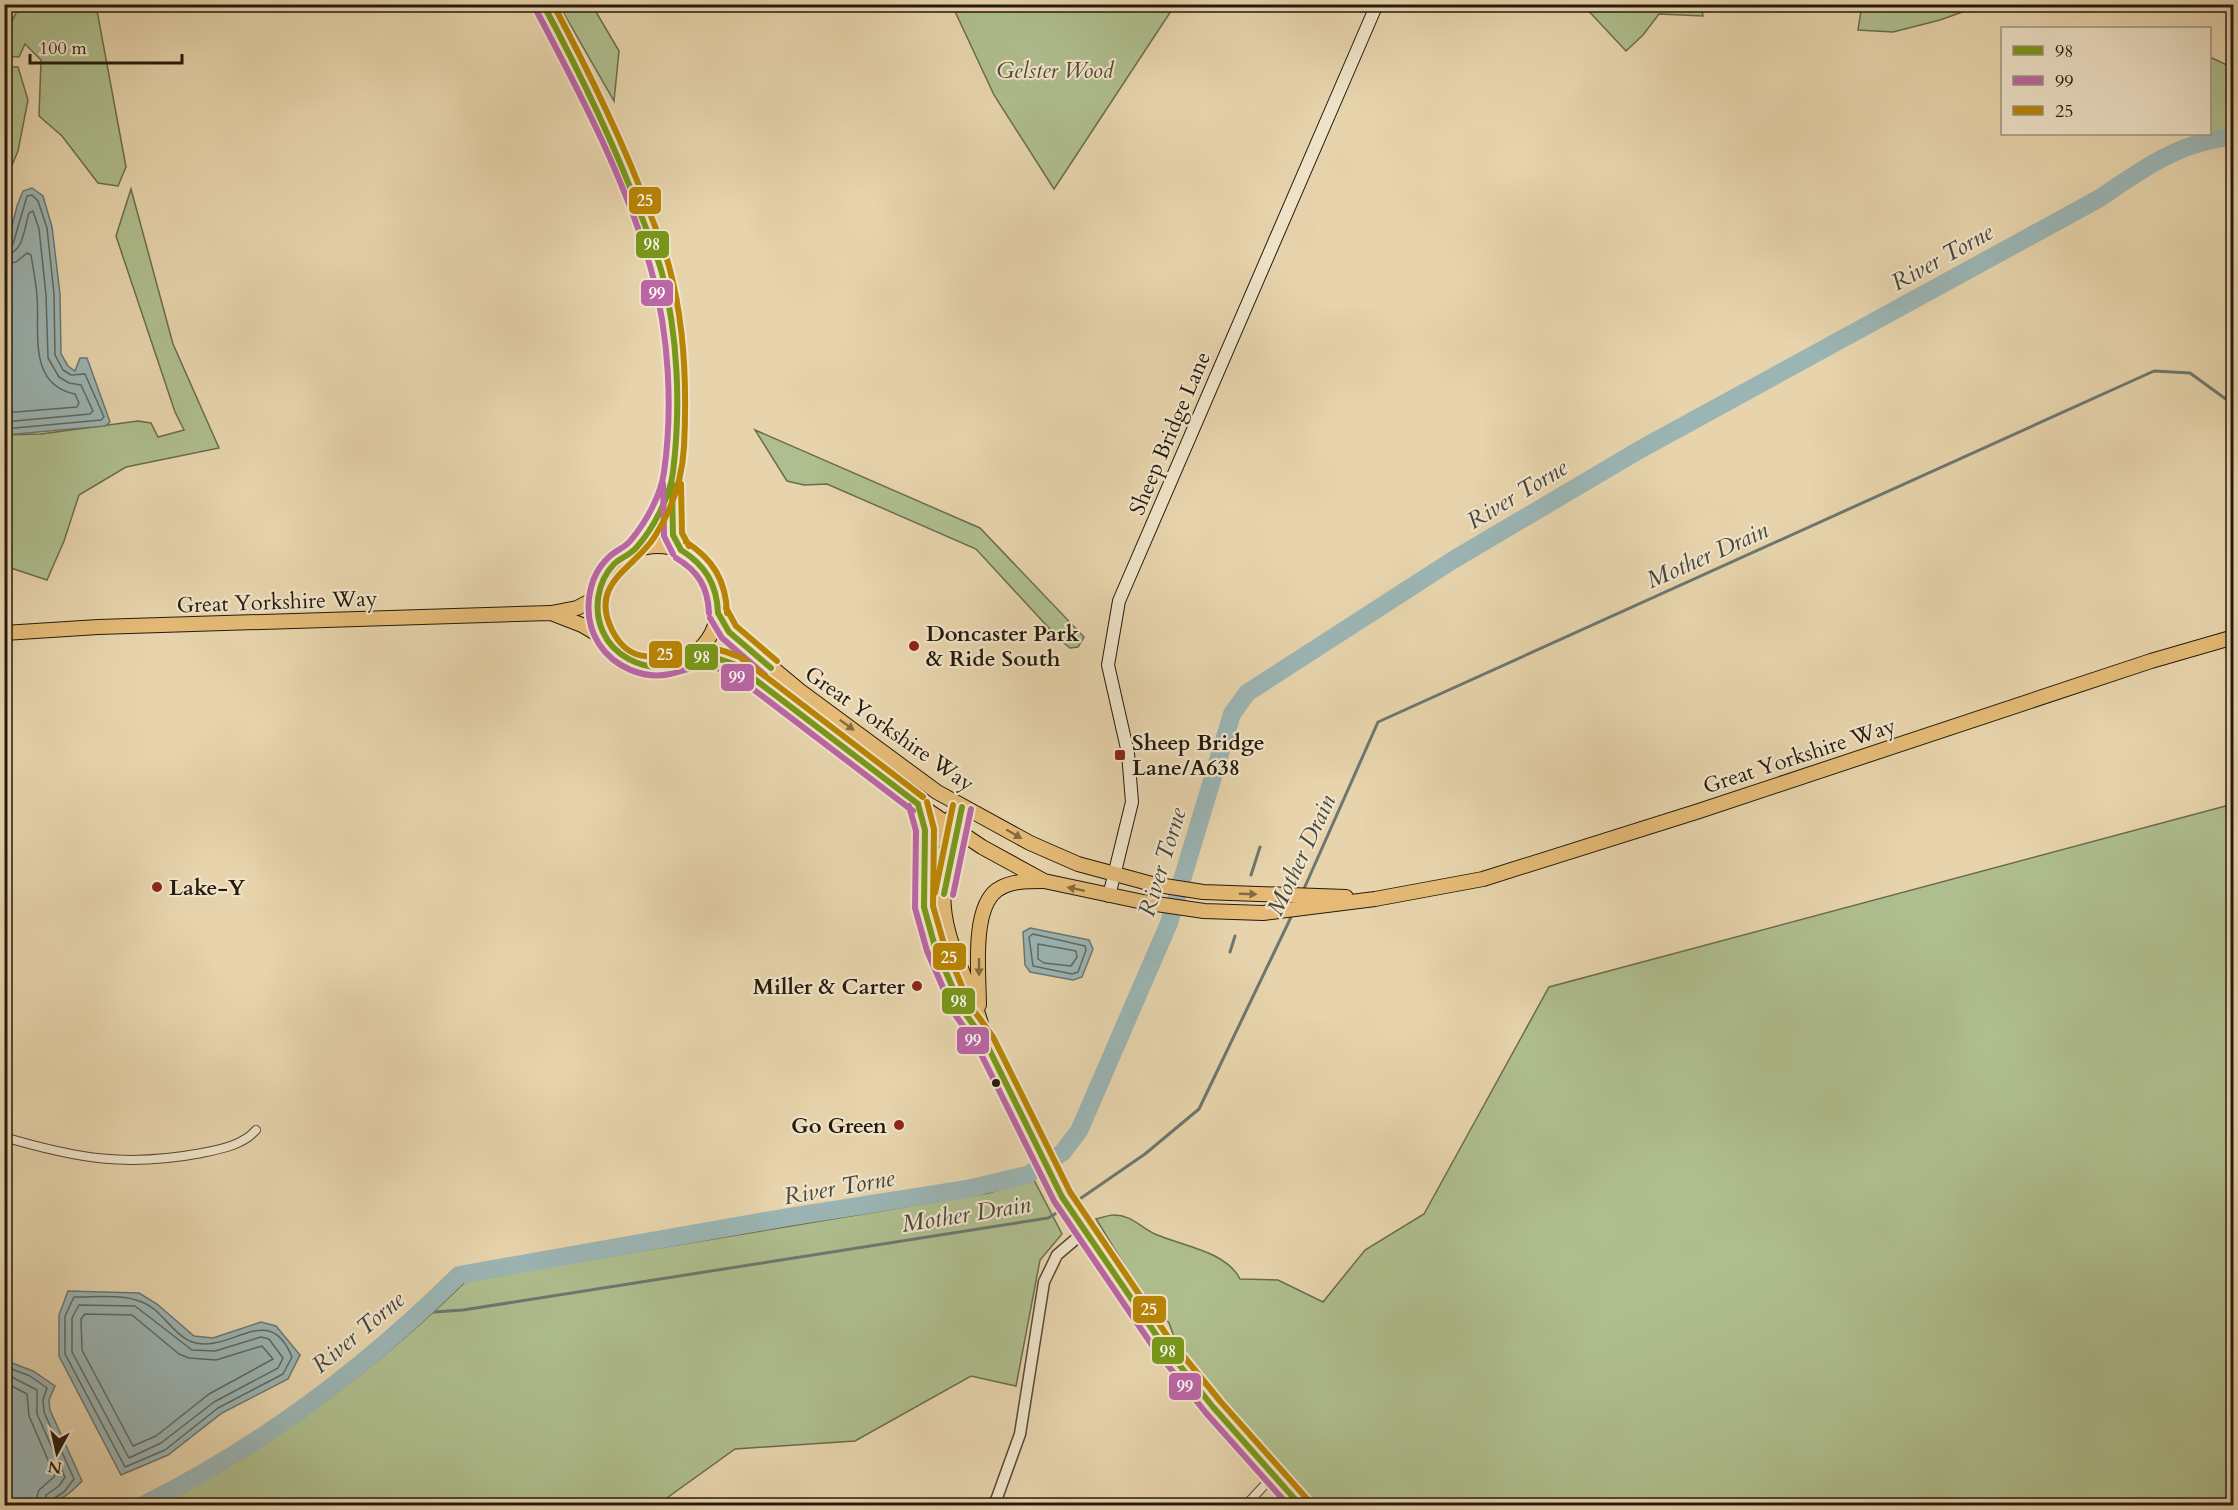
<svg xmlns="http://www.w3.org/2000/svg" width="2238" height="1510" font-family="Cardo,serif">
	<rect width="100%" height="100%" fill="#e7d4ac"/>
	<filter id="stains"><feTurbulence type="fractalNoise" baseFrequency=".00333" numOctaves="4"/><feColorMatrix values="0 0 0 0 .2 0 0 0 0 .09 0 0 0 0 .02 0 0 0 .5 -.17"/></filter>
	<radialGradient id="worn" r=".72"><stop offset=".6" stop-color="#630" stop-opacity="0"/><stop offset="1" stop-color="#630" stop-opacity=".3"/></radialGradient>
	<!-- green -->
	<path fill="#afbe8e" stroke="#6a6c4d" stroke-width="1.5" d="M 1862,4 L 1982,4 L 1982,5 L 1940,20 L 1893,32 L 1858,30 Z
		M 20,5 L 96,5 L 126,167 L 118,186 L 98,183 L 62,136 L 39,116 L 41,60 L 25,44 L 19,57 L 5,56 L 5,27 L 10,25 Z
		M 559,5 L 592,5 L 619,51 L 614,101 Z
		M 952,5 L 1175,5 L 1054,189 L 994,95 Z
		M 1583,5 L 1701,5 L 1703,16 L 1659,14 L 1643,35 L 1626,51 Z
		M 2210,57 L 2233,68 L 2233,130 L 2210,133 Z
		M 5,67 L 18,67 L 28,100 L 18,151 L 9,172 L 4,172 Z
		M 131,189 L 173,344 L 219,448 L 126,467 L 79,495 L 64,541 L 47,580 L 11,568 L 5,559 L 4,435 L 41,434 L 138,421 L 151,423 L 158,437 L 184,430 L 175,412 L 116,236 Z
		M 755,430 L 980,528 L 1084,637 L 1078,647 L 1070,648 L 1059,639 L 976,549 L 827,484 L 804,485 L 787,481 Z
		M 2233,804 L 2233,1505 L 1313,1505 L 1216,1398 L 1175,1340 L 1169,1323 L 1143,1295 L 1096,1219 C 1101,1218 1108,1215 1114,1215 C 1132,1215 1141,1228 1155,1234 C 1182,1246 1226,1251 1240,1279 L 1278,1280 L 1323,1302 L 1365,1250 L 1424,1214 L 1549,987 Z
		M 1033,1178 L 1062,1234 L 1040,1260 L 1016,1386 L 971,1376 L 855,1441 L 735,1449 L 657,1505 L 161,1505 C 272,1445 377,1369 467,1280 L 989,1193 Z"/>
	<!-- water -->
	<path fill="#9bb5b4" stroke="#6c7771" stroke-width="1.5" d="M 32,188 L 43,196 L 52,227 L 60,294 L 61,354 L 68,366 L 75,371 L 80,358 L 87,358 L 110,422 L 105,426 L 5,435 L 5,254 L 17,206 L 23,191 Z
		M 1030,928 L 1089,940 L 1093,949 L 1082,977 L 1073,980 L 1030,972 L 1025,965 L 1023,932 Z
		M 68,1291 L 139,1293 L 157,1304 L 194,1336 L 213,1338 L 261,1322 L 276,1326 L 300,1355 L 288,1379 L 222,1413 L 168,1455 L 121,1475 L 59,1356 L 59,1315 Z
		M 4,1360 L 33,1371 L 55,1386 L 49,1400 L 50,1410 L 82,1481 C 55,1510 43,1506 5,1505 Z"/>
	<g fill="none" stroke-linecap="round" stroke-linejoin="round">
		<!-- shore -->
		<path stroke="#606860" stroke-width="1.5" d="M 4,248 L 13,244 L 27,196 L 32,195 L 38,201 L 47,228 L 54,294 L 55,355 L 63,370 L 71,375 L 85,374 L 104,417 L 101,420 L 4,429
			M 4,255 C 24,254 24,228 29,213 L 33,211 L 39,229 L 46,295 L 48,358 L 59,377 L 69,383 L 81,385 L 93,411 L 90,414 L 4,422
			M 4,264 L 16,262 L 27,253 L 31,255 C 33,268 36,282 37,296 C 40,331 27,384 75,394 L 79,403 L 77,407 L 4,413
			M 1033,934 L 1085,946 L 1086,950 L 1078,972 L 1072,974 L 1033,966 L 1029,937 Z
			M 1038,944 L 1076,951 L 1077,957 L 1071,966 L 1044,963 L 1038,959 Z
			M 74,1297 C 100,1297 132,1292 154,1309 C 166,1319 178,1337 192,1342 C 231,1355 268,1299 292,1357 L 283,1374 L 218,1408 L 165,1450 L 125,1467 L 65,1354 L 65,1316 Z
			M 79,1305 L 135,1306 L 192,1350 L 215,1351 L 261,1337 L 269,1339 L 283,1358 L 278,1368 L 214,1402 L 161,1443 L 129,1458 L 72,1352 L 72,1318 Z
			M 85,1314 L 132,1315 L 179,1354 L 189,1358 L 216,1360 L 262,1346 L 273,1359 L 209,1394 L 156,1436 L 133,1446 L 82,1350 L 81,1319 Z
			M 4,1366 L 30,1376 L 47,1388 L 43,1400 L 44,1412 L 74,1479 L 64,1492 L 53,1499 L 51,1506
			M 4,1373 L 37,1390 L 37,1414 L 65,1477 L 59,1486 L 46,1495 L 44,1506
			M 4,1382 L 27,1394 L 29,1416 L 55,1476 L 39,1490 L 34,1506"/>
		<!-- stream -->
		<path stroke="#6c7771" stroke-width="3" d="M 1251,875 L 1260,847
			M 1303,891 L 1378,722 L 2154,371 L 2190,373 L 2234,405
			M 1230,952 L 1235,936
			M 1071,1205 L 1145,1154 L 1199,1109 L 1293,913
			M 420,1313 L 463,1310 L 1048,1218 L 1065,1208"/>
		<!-- river -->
		<path stroke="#9bb5b4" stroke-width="18" d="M 141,1506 C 259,1448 366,1367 459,1275 L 788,1217 L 967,1189 L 1027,1175 L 1062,1153 L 1079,1131 L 1169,923 L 1232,714 L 1247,693 L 1453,560 L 1641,449 L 2100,198 C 2141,170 2182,140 2234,137"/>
		<defs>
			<path id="minor" d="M 4,1137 C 78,1159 127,1167 202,1153 C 221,1149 243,1145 256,1130
				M 1245,1506 L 1273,1476"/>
			<path id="tertiary" d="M 994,1506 L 1020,1434 L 1044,1282 L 1057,1255 L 1084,1232"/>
			<path id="secondary" d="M 1109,896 L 1132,802 L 1128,753 L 1108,665 L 1119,601 L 1377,4"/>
			<path id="trunk" d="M 543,4 C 597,103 656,217 671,329 C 676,364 678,398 677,434 C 674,472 663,514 681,550
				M598 606a60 60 0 1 1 120 0a60 60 0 1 1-120 0Z
				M 634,551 L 646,535 L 671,486
				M 551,613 L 582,625 L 606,639
				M 718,613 L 729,632 L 800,691 L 937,792 L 1030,843 L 1078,864 L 1152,884 L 1203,892 L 1346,897
				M 4,633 L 98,627 L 551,613 L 577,608 L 598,597
				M 687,659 L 719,659 L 736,665 L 918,804 L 982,847 L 1044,881 L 1143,902 L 1204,911 L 1263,913 L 1375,899 L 1483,879 L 1699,811 L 2151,661 L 2234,637
				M 918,804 L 925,830 L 924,907 L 935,947 L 962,1009 L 985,1041 L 1062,1197 L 1161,1342 L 1213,1407 L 1301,1506
				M 962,807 C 957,832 947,858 944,884 C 938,939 974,984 984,1036
				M 926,852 L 952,817
				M 979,1005 C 979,976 971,909 997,890 C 1010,881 1027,881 1042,881"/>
		</defs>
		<!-- minor casing -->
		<use href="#minor" stroke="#564834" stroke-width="10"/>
		<!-- tertiary casing -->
		<use href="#tertiary" stroke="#564834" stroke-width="13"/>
		<!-- secondary casing -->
		<use href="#secondary" stroke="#251a0c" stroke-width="14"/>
		<!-- trunk casing -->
		<use href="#trunk" stroke="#251a0c" stroke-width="16"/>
		<!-- minor -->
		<use href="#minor" stroke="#efe3c9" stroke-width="8"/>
		<!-- tertiary -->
		<use href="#tertiary" stroke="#efe3c9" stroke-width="10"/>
		<!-- secondary -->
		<use href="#secondary" stroke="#efe3c9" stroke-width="12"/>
		<!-- trunk -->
		<use href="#trunk" stroke="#e4ba76" stroke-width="14"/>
		<defs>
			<path id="bus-1" d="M 543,4 C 579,71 612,139 639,210 C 647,231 656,252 662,273 C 678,336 681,407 673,472 C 670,497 653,529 636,548 C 630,555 620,558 614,564 C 597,582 593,610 603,632 C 613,655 641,670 666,666 C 678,664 689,658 701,657 C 713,656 725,661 736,665 L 918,804
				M 672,484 L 673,535 L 681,550
				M 681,550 C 705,565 717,584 718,613
				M 718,613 L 729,632 L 771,668
				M 918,804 L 925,830 L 924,907 L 935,947 L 962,1009 L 985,1041 L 1062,1197 L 1161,1342 L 1213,1407 L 1301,1506
				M 944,894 L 962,807"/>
			<path id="bus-2" d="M 535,8 C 579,91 627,182 652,273 C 669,335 673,409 664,472 C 661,495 646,522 631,540 C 625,548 616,550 609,557 C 586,578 582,618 599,644 C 614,667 644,680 670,674 C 682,672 693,666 705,666 C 715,666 723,670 732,673 L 913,811
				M 663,484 L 664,536 L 673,554
				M 676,558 C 698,571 708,587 709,613
				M 710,618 L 722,638 L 765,675
				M 909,806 L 916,831 L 915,908 L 927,951 L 954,1013 L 977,1046 L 1054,1201 L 1154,1348 L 1206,1413 L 1289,1506
				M 953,895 L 971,809"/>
			<path id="bus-3" d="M 553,4 C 588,70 621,137 647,206 C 655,227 665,249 670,270 C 685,327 687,388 684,447 C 682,480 673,508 655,536 C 636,568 588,582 612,630 C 634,674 669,650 700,648 C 714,647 727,652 740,657 L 923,797
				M 681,484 L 682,533 L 689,546
				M 686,542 C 713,559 726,581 727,613
				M 726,608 L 736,626 L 777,661
				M 927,802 L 934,829 L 933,906 L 944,944 L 970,1005 L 993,1037 L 1070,1192 L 1168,1337 L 1220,1401 L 1308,1500
				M 935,893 L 953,805"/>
		</defs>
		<!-- bus-1 casing -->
		<use href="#bus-1" stroke="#efe3c9" stroke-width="10"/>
		<!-- bus-2 casing -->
		<use href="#bus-2" stroke="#efe3c9" stroke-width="10"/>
		<!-- bus-3 casing -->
		<use href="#bus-3" stroke="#efe3c9" stroke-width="10"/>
		<!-- bus-1 -->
		<use href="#bus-1" stroke="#79971a" stroke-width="6"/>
		<!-- bus-2 -->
		<use href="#bus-2" stroke="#bb66a5" stroke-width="6"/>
		<!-- bus-3 -->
		<use href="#bus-3" stroke="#b98404" stroke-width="6"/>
	</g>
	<!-- one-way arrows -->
	<defs><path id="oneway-solid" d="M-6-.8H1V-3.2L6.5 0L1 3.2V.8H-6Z" transform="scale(1.5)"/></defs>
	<g fill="#846a41">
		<use href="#oneway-solid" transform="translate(847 725) rotate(36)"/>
		<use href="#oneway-solid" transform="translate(1014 834) rotate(30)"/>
		<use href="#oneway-solid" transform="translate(1076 889) rotate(-168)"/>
		<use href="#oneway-solid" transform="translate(1248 894) rotate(2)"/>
		<use href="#oneway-solid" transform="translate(979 967) rotate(90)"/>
	</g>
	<!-- markers -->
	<g fill="#8f2418" stroke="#efe3c9" stroke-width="2">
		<circle cx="914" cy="646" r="6"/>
		<rect x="1114" y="749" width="12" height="12" rx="3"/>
		<circle cx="157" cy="887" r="6"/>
		<circle cx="917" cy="986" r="6"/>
		<circle cx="899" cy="1125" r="6"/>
	</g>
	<circle fill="#251a0c" stroke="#efe3c9" stroke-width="2" cx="996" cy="1083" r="5"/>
	<g text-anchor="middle" stroke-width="4.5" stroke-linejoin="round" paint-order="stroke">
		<!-- park labels -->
		<g font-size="22" font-style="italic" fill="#4e4b33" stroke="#efe3c9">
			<text x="1055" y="78">Gelster Wood</text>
		</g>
		<!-- street labels -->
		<g font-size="22" fill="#251a0c" stroke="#efe3c9">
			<text transform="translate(1169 433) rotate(-67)" y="8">Sheep Bridge Lane</text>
			<text transform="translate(277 601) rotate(-2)" y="8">Great Yorkshire Way</text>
			<text transform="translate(890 728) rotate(35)" y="8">Great Yorkshire Way</text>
			<text transform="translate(1799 755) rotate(-18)" y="8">Great Yorkshire Way</text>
		</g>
		<!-- poi labels -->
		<g font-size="22" font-weight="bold" fill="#251a0c" stroke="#efe3c9" text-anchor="start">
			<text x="926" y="641">Doncaster Park<tspan x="926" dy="25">&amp; Ride South</tspan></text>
			<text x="1132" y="750">Sheep Bridge<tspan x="1132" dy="25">Lane/A638</tspan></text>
			<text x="169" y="895">Lake-Y</text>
			<text x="905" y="994" text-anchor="end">Miller &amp; Carter</text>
			<text x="887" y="1133" text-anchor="end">Go Green</text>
		</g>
		<!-- water labels -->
		<g font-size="24" font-style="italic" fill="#48483e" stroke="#efe3c9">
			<text transform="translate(1942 257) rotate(-29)" y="8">River Torne</text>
			<text transform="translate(1517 494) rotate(-31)" y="8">River Torne</text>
			<text transform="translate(1707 555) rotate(-24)" y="8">Mother Drain</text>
			<text transform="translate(1301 855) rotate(-65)" y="8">Mother Drain</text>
			<text transform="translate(1162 862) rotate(-73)" y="8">River Torne</text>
			<text transform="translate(839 1187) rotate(-10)" y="8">River Torne</text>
			<text transform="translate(966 1214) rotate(-9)" y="8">Mother Drain</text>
			<text transform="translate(358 1332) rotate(-40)" y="8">River Torne</text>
		</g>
	</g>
	<g stroke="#efe3c9" stroke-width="2">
		<rect x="628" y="186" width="34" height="29" rx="6" fill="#b98404"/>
		<rect x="635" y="230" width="35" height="29" rx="6" fill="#79971a"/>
		<rect x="640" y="279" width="34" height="28" rx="6" fill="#bb66a5"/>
		<rect x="648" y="640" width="35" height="29" rx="6" fill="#b98404"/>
		<rect x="684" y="643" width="35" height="28" rx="6" fill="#79971a"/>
		<rect x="720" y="663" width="35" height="29" rx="6" fill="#bb66a5"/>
		<rect x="932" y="942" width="35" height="29" rx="6" fill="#b98404"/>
		<rect x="941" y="987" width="35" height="28" rx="6" fill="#79971a"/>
		<rect x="956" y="1026" width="34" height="29" rx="6" fill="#bb66a5"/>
		<rect x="1132" y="1295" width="35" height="29" rx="6" fill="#b98404"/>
		<rect x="1151" y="1336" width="34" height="29" rx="6" fill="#79971a"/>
		<rect x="1168" y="1372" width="34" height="29" rx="6" fill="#bb66a5"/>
	</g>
	<g font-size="16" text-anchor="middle" font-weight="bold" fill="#fff">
		<text x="645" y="206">25</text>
		<text x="652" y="250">98</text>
		<text x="657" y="299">99</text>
		<text x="665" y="660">25</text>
		<text x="702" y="663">98</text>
		<text x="737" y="683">99</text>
		<text x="949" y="963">25</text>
		<text x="959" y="1007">98</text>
		<text x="973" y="1046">99</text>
		<text x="1149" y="1315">25</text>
		<text x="1168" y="1357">98</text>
		<text x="1185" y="1392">99</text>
	</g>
	<!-- margin -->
	<rect width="2238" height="1510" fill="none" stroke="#e7d4ac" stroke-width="24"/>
	<rect x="6" y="6" width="2226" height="1498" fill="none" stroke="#251a0c" stroke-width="3"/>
	<rect x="12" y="12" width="2214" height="1486" fill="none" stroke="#251a0c" stroke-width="1.5"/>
	<!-- legend -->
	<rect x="2001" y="27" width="210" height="108" fill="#efe3c9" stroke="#9e937d" stroke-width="1.5"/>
	<rect x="2013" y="46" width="30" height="9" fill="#79971a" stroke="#9e937d" stroke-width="1.5"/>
	<text x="2055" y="57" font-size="18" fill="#251a0c">98</text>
	<rect x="2013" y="76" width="30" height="9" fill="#bb66a5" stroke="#9e937d" stroke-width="1.5"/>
	<text x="2055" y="87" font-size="18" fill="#251a0c">99</text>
	<rect x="2013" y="106" width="30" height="9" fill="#b98404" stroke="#9e937d" stroke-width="1.5"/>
	<text x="2055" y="117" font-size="18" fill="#251a0c">25</text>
	<!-- north arrow -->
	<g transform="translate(57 1453) rotate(188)" stroke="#efe3c9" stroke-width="4.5" paint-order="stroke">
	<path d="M0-4.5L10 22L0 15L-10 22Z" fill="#251a0c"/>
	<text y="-9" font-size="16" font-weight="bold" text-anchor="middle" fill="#251a0c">N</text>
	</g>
	<!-- scale -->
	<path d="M30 54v9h152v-9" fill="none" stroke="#251a0c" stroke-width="3"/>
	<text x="39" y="54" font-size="18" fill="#251a0c" stroke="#efe3c9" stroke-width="4.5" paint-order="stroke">100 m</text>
	<rect width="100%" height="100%" filter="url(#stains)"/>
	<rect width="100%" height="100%" fill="url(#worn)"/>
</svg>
